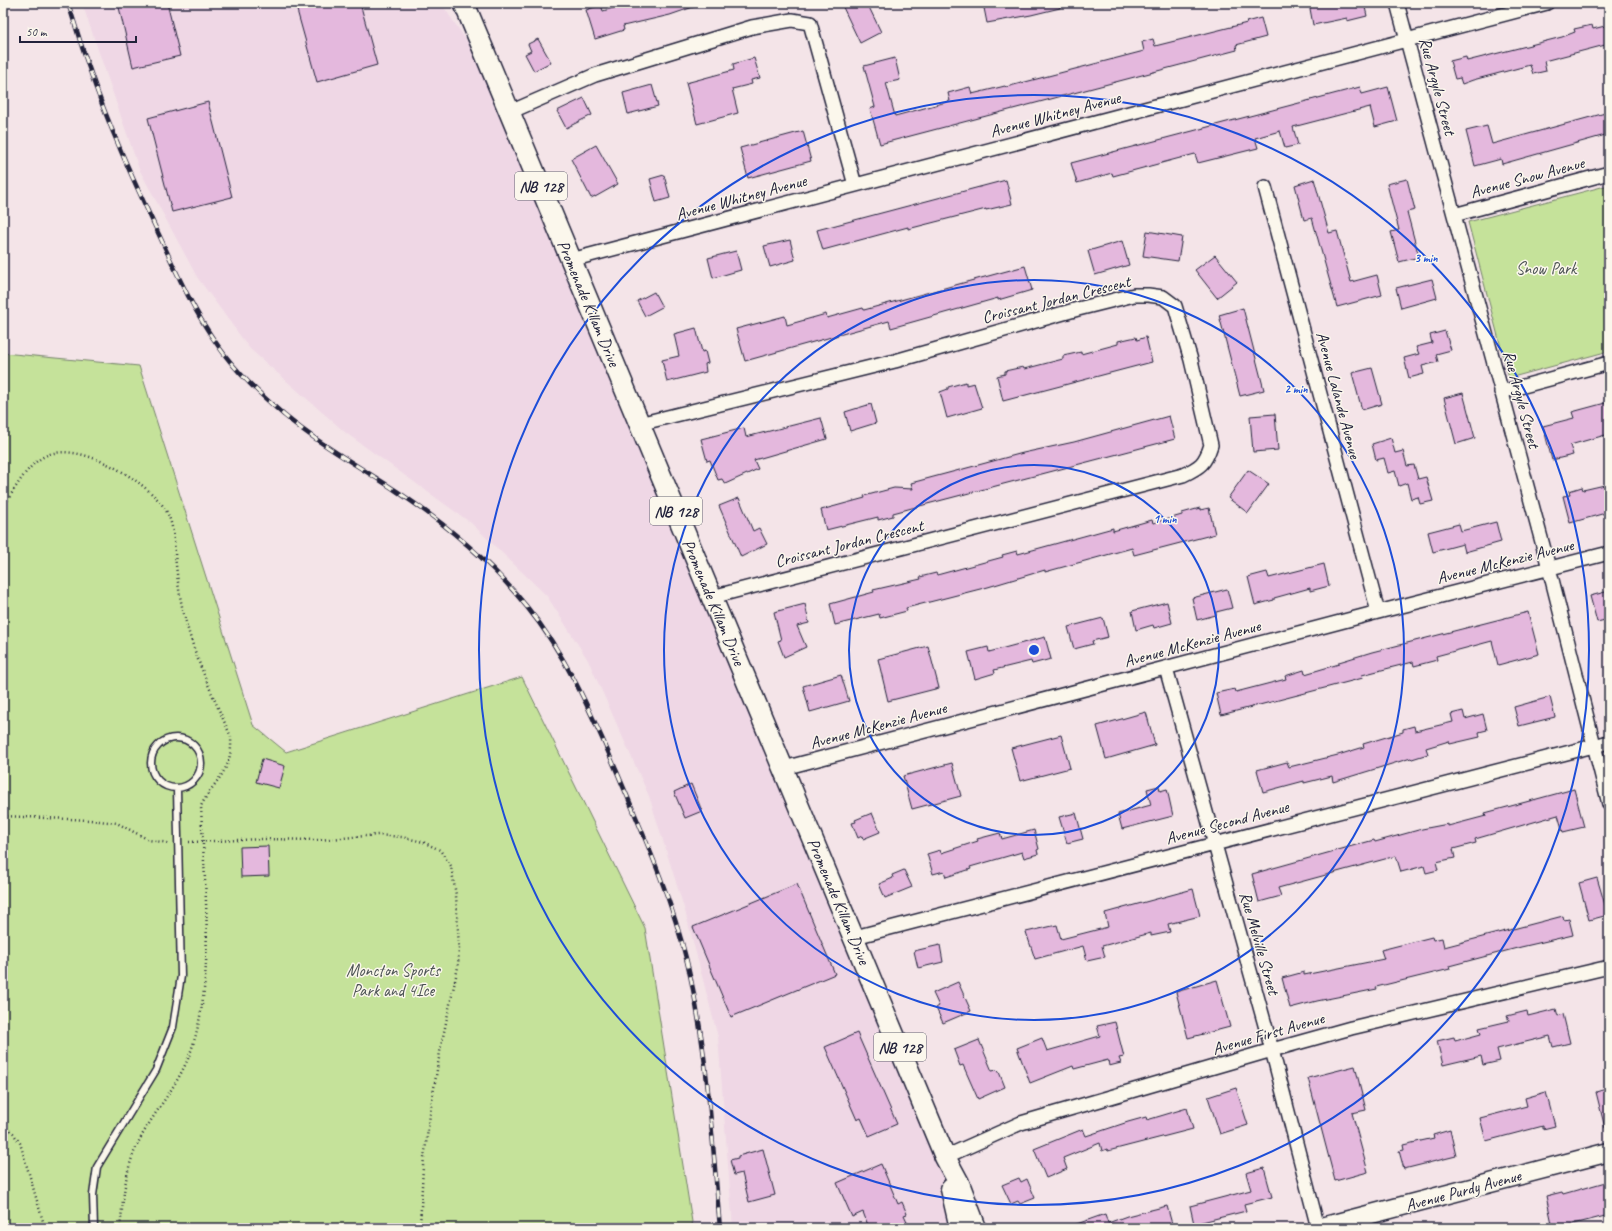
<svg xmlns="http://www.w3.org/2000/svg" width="1612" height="1231" font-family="Caveat,sans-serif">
	<rect width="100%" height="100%" fill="#f4e4e8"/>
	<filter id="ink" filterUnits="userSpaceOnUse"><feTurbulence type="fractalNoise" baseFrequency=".025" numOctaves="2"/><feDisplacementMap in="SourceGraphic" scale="8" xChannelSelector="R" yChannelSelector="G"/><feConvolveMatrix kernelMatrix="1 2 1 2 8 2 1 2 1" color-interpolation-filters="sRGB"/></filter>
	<g filter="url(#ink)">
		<!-- built -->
		<path fill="#efd7e5" d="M 82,3 L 441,3 L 507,100 L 979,1228 L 733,1228 L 718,1037 L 685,911 L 649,796 L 588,660 L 547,596 L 471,523 L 346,433 L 250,349 L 197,277 L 139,169 Z"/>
		<!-- green -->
		<path fill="#c5e29a" stroke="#74826a" d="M 1609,185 L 1609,351 L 1509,378 L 1468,222 Z
			M 3,353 L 139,366 L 253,725 L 286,752 L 522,677 L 645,928 L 693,1228 L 3,1228 Z"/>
		<!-- building -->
		<path fill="#e4b8dd" stroke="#22223b" d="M 118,3 L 167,3 L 180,56 L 133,67 Z
			M 295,3 L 360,3 L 377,65 L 317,82 Z
			M 630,3 L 696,3 L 696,6 L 670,15 L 623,26 L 624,30 L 595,39 L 586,10 L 601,5 L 603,11 Z
			M 841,3 L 867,3 L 881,32 L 860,43 Z
			M 983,3 L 1059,3 L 1060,8 L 1031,15 L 987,23 Z
			M 1309,3 L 1364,3 L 1367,16 L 1347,21 L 1347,18 L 1313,25 Z
			M 1261,18 L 1266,37 L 1236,45 L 1237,50 L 880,144 L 870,109 L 875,107 L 864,66 L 895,58 L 900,80 L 886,83 L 895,116 L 950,101 L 948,93 L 970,87 L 972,94 L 1005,86 L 1006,87 L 1144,51 L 1142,42 L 1153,39 L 1155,46 L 1247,23 L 1246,22 Z
			M 1592,25 L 1593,29 L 1609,25 L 1609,44 L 1544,61 L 1546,71 L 1533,74 L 1530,65 L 1473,80 L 1462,84 L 1460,78 L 1455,79 L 1450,61 L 1466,57 L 1467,61 L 1562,37 L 1575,32 L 1574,29 Z
			M 538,39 L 551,62 L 534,71 L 525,54 L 531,51 L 528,44 Z
			M 754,58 L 760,78 L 751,80 L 752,84 L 732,89 L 738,113 L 697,124 L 686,83 L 734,70 L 733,64 Z
			M 652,85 L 658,106 L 628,114 L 623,93 Z
			M 1360,87 L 1362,94 L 1388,87 L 1397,121 L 1375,127 L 1370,107 L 1293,127 L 1298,145 L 1285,148 L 1280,131 L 1255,138 L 1258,148 L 1198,163 L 1195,154 L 1113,176 L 1112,173 L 1077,183 L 1071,163 Z
			M 584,98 L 592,115 L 566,128 L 557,111 Z
			M 208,102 L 232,197 L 172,212 L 148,118 Z
			M 1609,112 L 1609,134 L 1502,164 L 1501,159 L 1475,166 L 1466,131 L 1487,126 L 1492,144 Z
			M 803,131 L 811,161 L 748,178 L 740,148 Z
			M 596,145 L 618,184 L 595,197 L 595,196 L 591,198 L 571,159 Z
			M 664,175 L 670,198 L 656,202 L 650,179 Z
			M 1314,179 L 1329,233 L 1337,231 L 1351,282 L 1377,275 L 1382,295 L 1337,307 L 1312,218 L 1304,220 L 1295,185 Z
			M 1407,179 L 1415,210 L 1407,212 L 1419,257 L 1399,262 L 1391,232 L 1399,230 L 1387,184 Z
			M 1006,180 L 1012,204 L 986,210 L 986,209 L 908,229 L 908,227 L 823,250 L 817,230 Z
			M 1147,231 L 1182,237 L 1178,261 L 1143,256 Z
			M 790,240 L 795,260 L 770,267 L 764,246 Z
			M 1122,241 L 1129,265 L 1095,275 L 1088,251 Z
			M 736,251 L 741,270 L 713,278 L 708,258 Z
			M 1215,255 L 1237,282 L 1217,298 L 1195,270 Z
			M 1025,266 L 1032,290 L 998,300 L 998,298 L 891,328 L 889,321 L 745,361 L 736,329 L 785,316 L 787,325 L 826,314 L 827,318 L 863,308 L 864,310 Z
			M 1432,279 L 1437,298 L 1401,308 L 1396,288 Z
			M 654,292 L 662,307 L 645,316 L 637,301 Z
			M 1243,308 L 1264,390 L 1240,396 L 1219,315 Z
			M 696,328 L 702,352 L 705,351 L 708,363 L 705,364 L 706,372 L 667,382 L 662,360 L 679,356 L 674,334 Z
			M 1445,331 L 1451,350 L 1436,354 L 1438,362 L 1422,366 L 1424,374 L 1409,378 L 1404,358 L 1419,354 L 1416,347 L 1432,343 L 1430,335 Z
			M 1136,337 L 1137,340 L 1146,337 L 1152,362 L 1003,401 L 997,376 L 1005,374 L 1005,371 L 1023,367 L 1024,369 L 1063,359 L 1063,356 L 1081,352 L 1081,354 L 1118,344 L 1118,341 Z
			M 1372,368 L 1382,404 L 1362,410 L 1352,373 Z
			M 966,382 L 966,385 L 974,383 L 982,408 L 947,418 L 940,392 L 948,389 L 948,387 Z
			M 1463,393 L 1475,438 L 1456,444 L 1444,398 Z
			M 1609,402 L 1609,434 L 1570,445 L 1573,455 L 1552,460 L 1543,426 L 1574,418 L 1572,412 Z
			M 871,404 L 876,423 L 850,431 L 845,412 Z
			M 1275,414 L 1278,450 L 1253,452 L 1250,416 Z
			M 1169,416 L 1175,439 L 893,513 L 893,516 L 878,520 L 878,517 L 826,530 L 821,510 L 865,498 L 864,496 L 894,488 L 913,489 L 911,483 L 1023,453 L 1074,442 Z
			M 821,418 L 827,439 L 754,460 L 758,469 L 725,484 L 722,479 L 718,480 L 710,460 L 707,461 L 701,439 L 744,428 L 746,437 Z
			M 1391,438 L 1395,453 L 1403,451 L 1407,466 L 1414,465 L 1418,479 L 1426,477 L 1433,501 L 1420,504 L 1418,497 L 1411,499 L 1407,483 L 1399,486 L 1395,471 L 1388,473 L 1384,458 L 1376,460 L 1372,444 Z
			M 1248,470 L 1269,484 L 1248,513 L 1228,498 Z
			M 1609,484 L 1609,512 L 1570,523 L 1563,496 L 1570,495 L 1569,491 L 1582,487 L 1583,490 Z
			M 739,498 L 753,531 L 759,528 L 767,544 L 741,557 L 719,506 Z
			M 1200,508 L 1200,510 L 1209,508 L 1215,534 L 1134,555 L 1132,548 L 1045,572 L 1045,570 L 988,587 L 906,608 L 907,611 L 880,618 L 879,614 L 835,625 L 830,604 L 874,592 L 873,590 L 921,579 L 920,577 L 936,573 L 937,575 L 1003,557 L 1002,555 L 1017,551 L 1018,554 L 1113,528 L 1113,531 L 1152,520 L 1153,523 L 1182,515 L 1182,513 Z
			M 1496,522 L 1501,542 L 1465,552 L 1463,544 L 1433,552 L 1428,532 L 1459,524 L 1461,531 Z
			M 1324,564 L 1329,586 L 1310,591 L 1310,588 L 1274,598 L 1274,600 L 1255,605 L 1248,577 L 1267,572 L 1269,578 Z
			M 1227,589 L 1232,608 L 1216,612 L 1216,615 L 1197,620 L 1192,598 Z
			M 1609,591 L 1609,619 L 1597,622 L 1590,596 Z
			M 1167,602 L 1172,623 L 1154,628 L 1153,625 L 1136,630 L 1132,611 Z
			M 805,604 L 809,623 L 797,626 L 806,647 L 784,657 L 778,641 L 781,640 L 774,612 Z
			M 1528,612 L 1539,654 L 1498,665 L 1492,641 L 1436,656 L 1437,660 L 1414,666 L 1413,662 L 1362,675 L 1363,678 L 1221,715 L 1216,693 L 1235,689 L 1236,692 L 1263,685 L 1286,679 L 1285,676 L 1304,670 L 1305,674 L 1339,664 L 1339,662 L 1372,652 Z
			M 1103,618 L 1108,637 L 1092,641 L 1093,644 L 1074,649 L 1068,627 Z
			M 1045,637 L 1051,659 L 1032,664 L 1031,661 L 994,670 L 995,673 L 975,679 L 968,652 L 988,647 L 989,652 Z
			M 928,646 L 939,688 L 888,701 L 878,659 Z
			M 841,675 L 849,701 L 810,712 L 803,686 Z
			M 1550,697 L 1555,717 L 1519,726 L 1514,707 Z
			M 1463,711 L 1465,719 L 1483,714 L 1487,730 L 1479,732 L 1480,737 L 1450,744 L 1449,741 L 1426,748 L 1428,754 L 1412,759 L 1411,758 L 1333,782 L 1332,776 L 1304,783 L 1304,781 L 1263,792 L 1257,770 L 1287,762 L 1289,767 L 1338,755 L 1364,747 L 1363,744 L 1403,732 L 1403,729 L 1414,726 L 1415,731 L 1453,722 L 1451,714 Z
			M 1146,712 L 1155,745 L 1106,759 L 1097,726 Z
			M 1061,735 L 1070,768 L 1020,781 L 1011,748 Z
			M 262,759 L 285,766 L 279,788 L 256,782 Z
			M 952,763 L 961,796 L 912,809 L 903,776 Z
			M 691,784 L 702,811 L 685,818 L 674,792 Z
			M 1159,786 L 1160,791 L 1167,789 L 1173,816 L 1122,829 L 1118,814 L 1151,805 L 1147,789 Z
			M 1574,789 L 1584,827 L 1563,832 L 1558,815 L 1475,839 L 1476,843 L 1453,849 L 1455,858 L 1436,862 L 1438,870 L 1426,873 L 1424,866 L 1401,872 L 1396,856 L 1278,888 L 1281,896 L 1259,902 L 1252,874 L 1374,840 L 1375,842 L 1422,829 L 1448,824 L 1448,826 L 1486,816 L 1485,813 Z
			M 872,813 L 880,832 L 863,839 L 862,836 L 858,838 L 852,823 L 856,822 L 855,820 Z
			M 1076,813 L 1083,839 L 1067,843 L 1059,817 Z
			M 1034,830 L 1039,849 L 1037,850 L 1038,854 L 1024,858 L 1022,852 L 970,867 L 971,869 L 946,877 L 944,871 L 933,874 L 927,854 L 940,850 L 941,853 L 978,841 L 977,839 L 1000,833 L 1002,839 Z
			M 268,846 L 269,876 L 241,877 L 240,847 Z
			M 904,870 L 912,887 L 885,898 L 879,884 L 893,878 L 892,875 Z
			M 1597,878 L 1608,915 L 1589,920 L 1579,883 Z
			M 797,884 L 835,974 L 731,1017 L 693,927 Z
			M 1193,889 L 1200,916 L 1168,924 L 1170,932 L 1151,936 L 1151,933 L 1102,946 L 1105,957 L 1087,961 L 1083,946 L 1035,959 L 1026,932 L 1057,925 L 1061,939 L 1108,927 L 1105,913 Z
			M 1563,916 L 1564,920 L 1569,919 L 1573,935 L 1521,947 L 1449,966 L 1450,969 L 1376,987 L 1377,989 L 1317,1001 L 1290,1008 L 1282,978 L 1304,972 L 1304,975 L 1384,959 L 1381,950 L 1432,937 L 1433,940 L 1442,938 L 1444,947 Z
			M 940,945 L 943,962 L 918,968 L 914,951 Z
			M 1217,980 L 1230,1027 L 1188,1038 L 1176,992 Z
			M 958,982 L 971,1011 L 943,1023 L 936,1008 L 939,1006 L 933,993 Z
			M 1556,1009 L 1558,1016 L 1563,1014 L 1570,1043 L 1553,1047 L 1550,1036 L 1497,1049 L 1500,1061 L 1483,1065 L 1481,1056 L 1443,1065 L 1437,1041 L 1454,1037 L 1455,1041 L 1481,1034 L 1479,1028 L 1509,1021 L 1507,1016 L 1527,1011 L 1528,1016 Z
			M 1115,1022 L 1124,1057 L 1119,1058 L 1121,1063 L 1109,1066 L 1108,1060 L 1074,1069 L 1073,1066 L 1030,1083 L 1017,1048 L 1042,1038 L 1047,1051 L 1100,1036 L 1097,1026 Z
			M 857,1033 L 897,1124 L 869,1136 L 861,1118 L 857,1120 L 825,1047 Z
			M 979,1040 L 992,1071 L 997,1070 L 999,1072 L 1005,1087 L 978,1099 L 963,1065 L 960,1066 L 954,1050 Z
			M 1355,1066 L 1366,1110 L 1352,1113 L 1368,1172 L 1335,1181 L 1308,1078 Z
			M 1236,1088 L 1248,1125 L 1220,1134 L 1208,1097 Z
			M 1609,1088 L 1609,1127 L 1605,1128 L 1596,1092 Z
			M 1546,1092 L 1555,1126 L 1543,1129 L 1543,1126 L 1486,1141 L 1480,1118 L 1527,1106 L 1525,1098 Z
			M 1187,1108 L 1193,1129 L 1108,1151 L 1107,1149 L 1102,1151 L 1100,1143 L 1063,1158 L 1067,1169 L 1046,1178 L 1034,1149 L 1083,1129 L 1086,1136 L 1128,1122 L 1146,1117 L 1147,1120 Z
			M 1450,1130 L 1456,1156 L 1404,1169 L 1399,1151 L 1404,1150 L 1403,1145 L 1434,1138 L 1433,1135 Z
			M 763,1149 L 775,1195 L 749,1202 L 742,1173 L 734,1175 L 730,1160 L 738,1158 L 738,1156 Z
			M 881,1164 L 898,1204 L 902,1202 L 907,1214 L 904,1215 L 910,1228 L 869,1228 L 863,1212 L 852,1217 L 837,1183 Z
			M 1264,1168 L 1272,1197 L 1244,1204 L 1246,1211 L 1194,1224 L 1190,1206 L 1251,1190 L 1246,1173 Z
			M 1019,1178 L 1021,1182 L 1027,1179 L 1035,1198 L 1020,1204 L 1018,1201 L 1011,1204 L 1002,1185 Z
			M 1609,1181 L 1609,1215 L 1570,1225 L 1570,1228 L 1553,1228 L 1546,1196 L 1562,1192 L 1563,1194 Z
			M 1167,1206 L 1172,1224 L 1158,1228 L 1072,1228 L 1071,1226 L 1105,1214 L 1108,1223 L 1127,1216 Z"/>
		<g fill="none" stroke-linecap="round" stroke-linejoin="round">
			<defs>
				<path id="lane" d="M151 763a25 25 0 1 1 50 0a25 25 0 1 1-50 0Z
					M 94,1228 L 93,1195 L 97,1167 L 156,1070 L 173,1027 L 181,976 L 177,789"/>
				<path id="street" d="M 1397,3 L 1549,568 L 1609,804
					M 510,112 L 595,75 L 752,27 L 792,20 L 810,23 L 855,185
					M 1265,187 L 1378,612
					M 1454,215 L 1609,173
					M 571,260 L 1547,3
					M 1501,392 L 1609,363
					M 639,424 L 895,361 L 1078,309 L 1134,295 L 1148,295 L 1163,297 L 1175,306 L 1191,360 L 1211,445 C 1205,464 1200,467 1183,475 L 712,597
					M 1166,668 L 1272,1050 L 1318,1228
					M 784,768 L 1378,612 L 1609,553
					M 855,937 L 1609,742
					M 945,1157 L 1021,1123 L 1272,1050 L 1351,1028 L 1609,967"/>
				<path id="secondary" d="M 1318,1228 L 1609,1152"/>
				<path id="primary" d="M 464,3 L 945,1157 L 959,1183 L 976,1228
					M 951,1189 L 960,1228"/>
			</defs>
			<!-- lane casing -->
			<use href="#lane" stroke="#22223b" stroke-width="9"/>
			<!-- street casing -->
			<use href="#street" stroke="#22223b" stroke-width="16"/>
			<!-- secondary casing -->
			<use href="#secondary" stroke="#22223b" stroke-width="21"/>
			<!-- primary casing -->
			<use href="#primary" stroke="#22223b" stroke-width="23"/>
			<!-- path -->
			<path stroke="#22223b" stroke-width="2.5" stroke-dasharray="1 3" stroke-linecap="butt" d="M 3,507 C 14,491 24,470 40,459 C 72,435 147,480 165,509 C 175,524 174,547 176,565 C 178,583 180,601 185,618 C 195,659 214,698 231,737 C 233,772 215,778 201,806 C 204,883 216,974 192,1048 C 182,1079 160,1104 144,1132 C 125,1164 124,1192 120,1228
				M 3,816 L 90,820 L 117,823 L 149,840 L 168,843
				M 189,842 L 264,839 L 318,840 L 378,835 L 402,837 L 423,842 L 440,850 L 451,866 L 456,895 L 459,948 L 458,967 L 441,1046 L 432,1100 L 423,1166 L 420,1228
				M 3,1126 L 13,1133 L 20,1143 L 45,1228"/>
			<!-- lane -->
			<use href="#lane" stroke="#fbf7ec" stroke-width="6"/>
			<!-- street -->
			<use href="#street" stroke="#fbf7ec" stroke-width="13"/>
			<!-- secondary -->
			<use href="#secondary" stroke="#fbf7ec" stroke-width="18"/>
			<!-- primary -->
			<use href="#primary" stroke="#fbf7ec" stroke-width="20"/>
			<defs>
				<path id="rail" d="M 68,3 C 75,24 81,45 88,65 C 108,125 134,182 161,239 C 178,276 195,314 219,347 C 237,373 260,394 284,415 C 319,444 360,467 398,492 C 446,524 491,562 527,607 C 567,656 592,715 617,772 C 643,834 671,896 687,962 C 708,1049 712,1139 720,1228"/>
			</defs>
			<!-- rail casing -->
			<use href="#rail" stroke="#22223b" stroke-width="4.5"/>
			<!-- rail -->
			<use href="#rail" stroke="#fbf7ec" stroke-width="3" stroke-dasharray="9" stroke-linecap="butt"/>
		</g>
	</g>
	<!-- distance rings -->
	<g fill="none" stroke="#1d4ed8" stroke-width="2">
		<circle cx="1034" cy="650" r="185"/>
		<circle cx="1034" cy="650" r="370"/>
		<circle cx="1034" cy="650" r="555"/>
	</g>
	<g text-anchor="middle" stroke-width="3" stroke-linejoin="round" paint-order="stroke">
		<!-- shield labels -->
		<g fill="#fbf7ec" stroke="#636270" stroke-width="1">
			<rect x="515" y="172" width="52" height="28" rx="3"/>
			<rect x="650" y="497" width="52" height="28" rx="3"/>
			<rect x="874" y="1033" width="52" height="28" rx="3"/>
		</g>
		<g font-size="16" font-weight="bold" fill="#22223b">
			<text x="541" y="192">NB 128</text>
			<text x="676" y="517">NB 128</text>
			<text x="900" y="1053">NB 128</text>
		</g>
		<!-- street labels -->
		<g font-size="17" fill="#22223b" stroke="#fbf7ec">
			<text transform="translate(1438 86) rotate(75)" y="6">Rue Argyle Street</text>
			<text transform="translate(1055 114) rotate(-15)" y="6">Avenue Whitney Avenue</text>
			<text transform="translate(1527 177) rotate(-15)" y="6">Avenue Snow Avenue</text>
			<text transform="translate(741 197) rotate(-15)" y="6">Avenue Whitney Avenue</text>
			<text transform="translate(1056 299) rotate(-14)" y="6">Croissant Jordan Crescent</text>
			<text transform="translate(589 303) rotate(67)" y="6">Promenade Killam Drive</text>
			<text transform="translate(1339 395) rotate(75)" y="6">Avenue Lalande Avenue</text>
			<text transform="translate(1522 399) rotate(75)" y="6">Rue Argyle Street</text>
			<text transform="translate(849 543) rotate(-14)" y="6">Croissant Jordan Crescent</text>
			<text transform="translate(1505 561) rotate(-14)" y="6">Avenue McKenzie Avenue</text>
			<text transform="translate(714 602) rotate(67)" y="6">Promenade Killam Drive</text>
			<text transform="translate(1192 643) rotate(-15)" y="6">Avenue McKenzie Avenue</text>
			<text transform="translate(878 725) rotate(-15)" y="6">Avenue McKenzie Avenue</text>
			<text transform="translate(1227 822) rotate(-15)" y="6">Avenue Second Avenue</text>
			<text transform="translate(839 901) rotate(67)" y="6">Promenade Killam Drive</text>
			<text transform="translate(1260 943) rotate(74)" y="6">Rue Melville Street</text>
			<text transform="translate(1268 1033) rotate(-16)" y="6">Avenue First Avenue</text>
			<text transform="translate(1463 1190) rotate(-15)" y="6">Avenue Purdy Avenue</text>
		</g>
		<!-- park labels -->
		<g font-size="17" fill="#4b5253" stroke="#fbf7ec">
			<text x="1546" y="274">Snow Park</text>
			<text x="393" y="976">Moncton Sports<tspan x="393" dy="20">Park and 4Ice</tspan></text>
		</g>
	</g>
	<circle cx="1034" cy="650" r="6" fill="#1d4ed8" stroke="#fbf7ec" stroke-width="2"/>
	<g font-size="12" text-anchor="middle" font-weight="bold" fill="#1d4ed8" stroke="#fbf7ec" stroke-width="3" stroke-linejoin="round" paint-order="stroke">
		<text x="1426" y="262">3 min</text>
		<text x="1296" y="393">2 min</text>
		<text x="1165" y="523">1 min</text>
	</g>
	<!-- margin -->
	<rect width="1612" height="1231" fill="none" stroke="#fbf7ec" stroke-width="16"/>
	<rect x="8" y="8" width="1596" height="1215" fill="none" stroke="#22223b" stroke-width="1.5" filter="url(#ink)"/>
	<!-- scale -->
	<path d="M20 36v6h116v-6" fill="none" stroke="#22223b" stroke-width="2"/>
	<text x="26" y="36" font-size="12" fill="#22223b" stroke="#fbf7ec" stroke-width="3" paint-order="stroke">50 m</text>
</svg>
